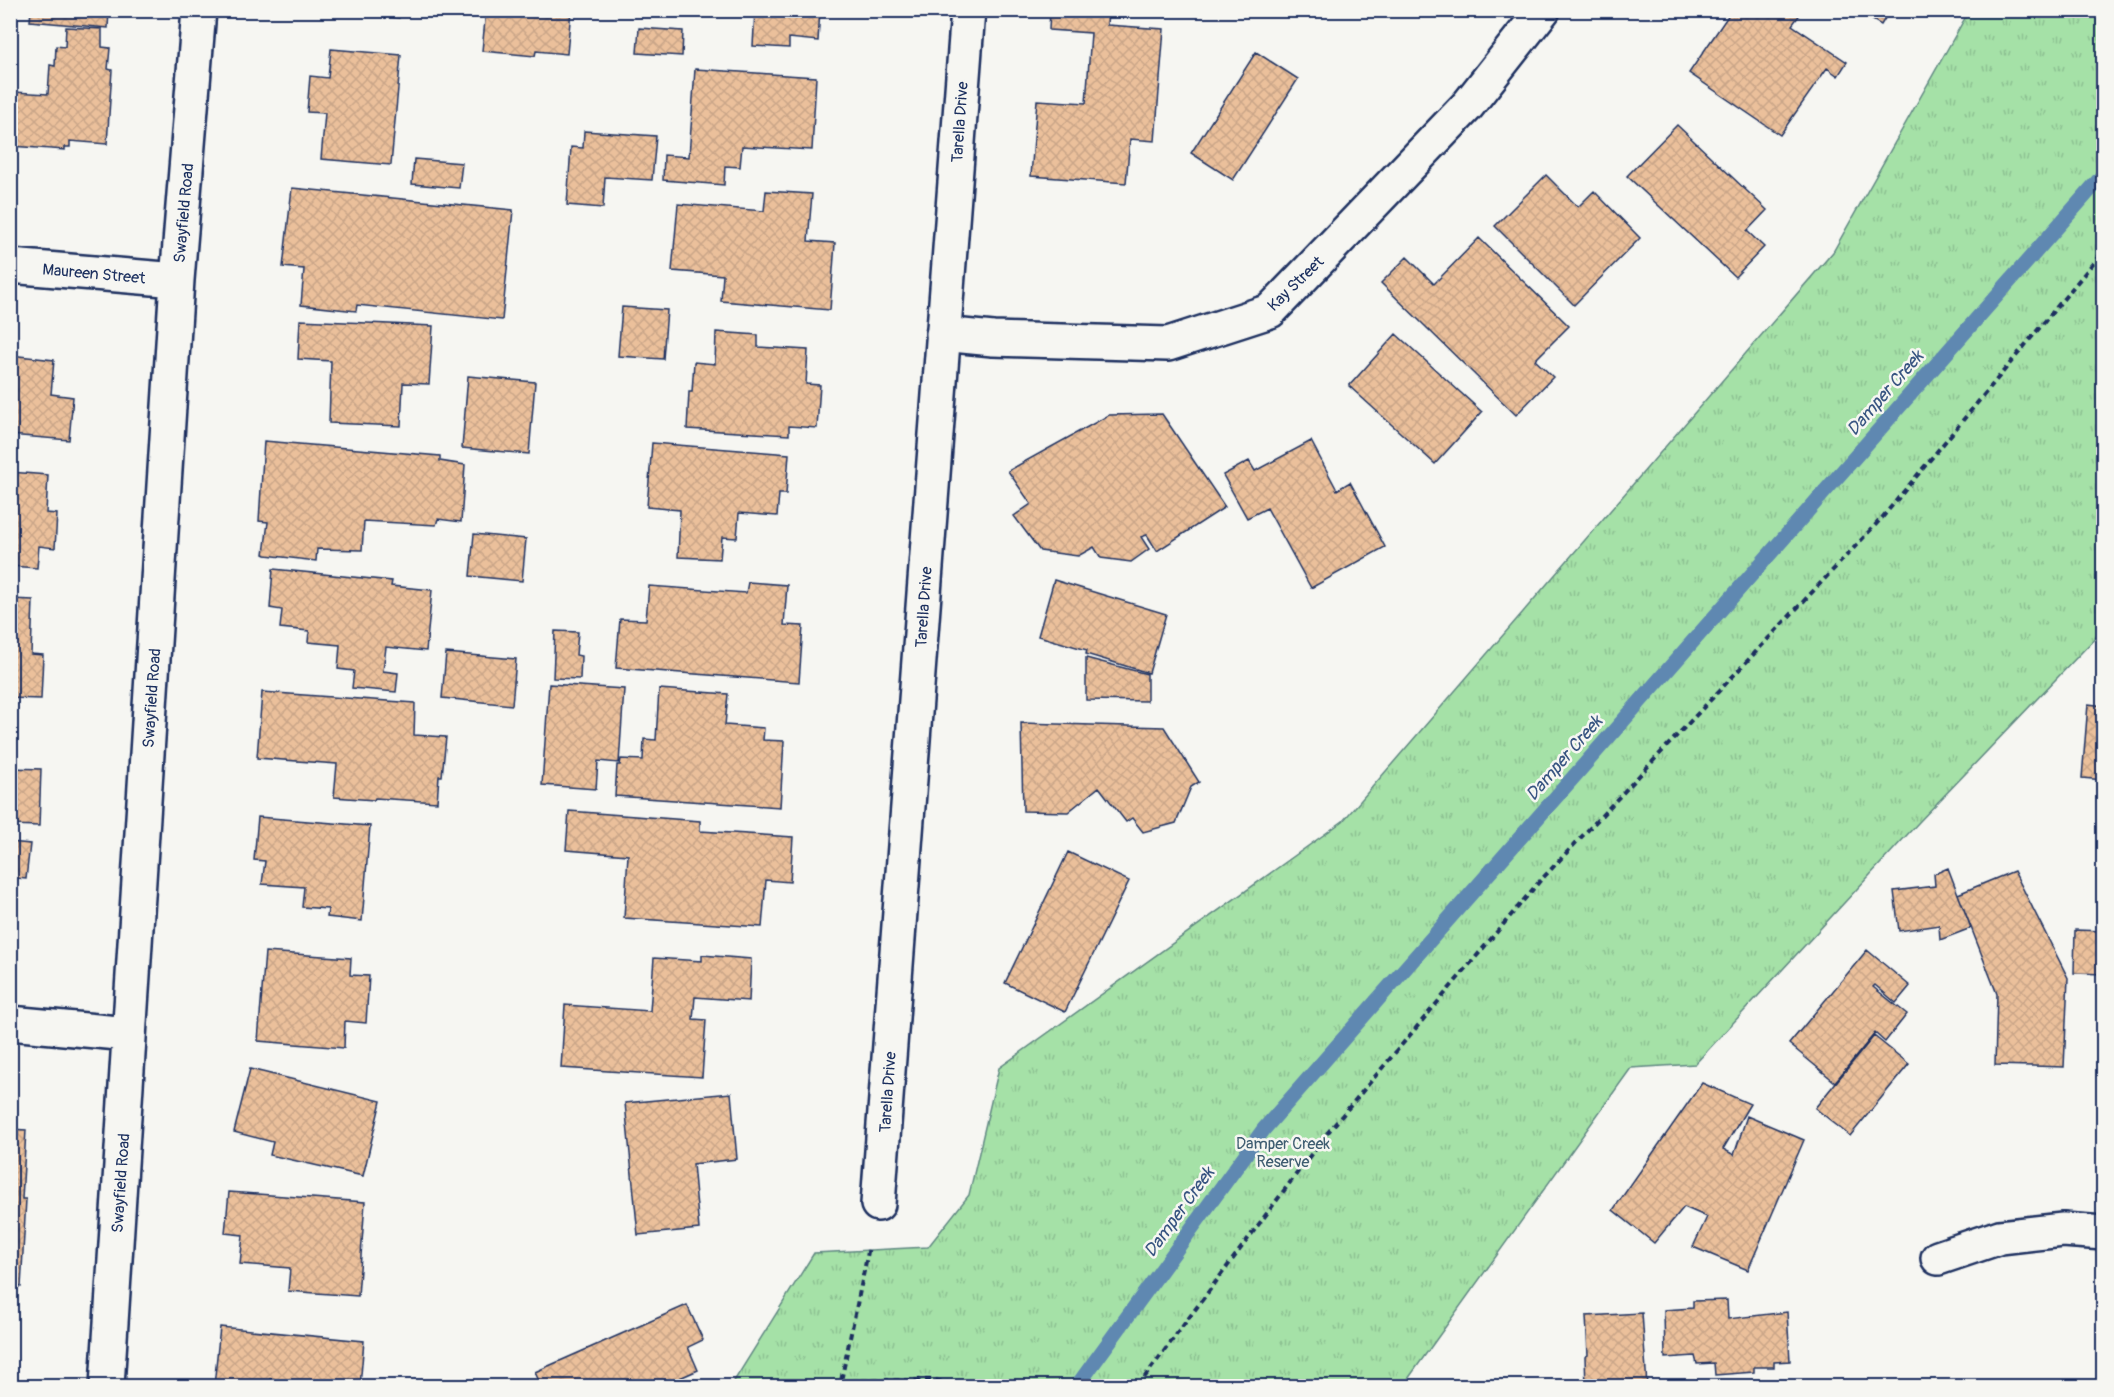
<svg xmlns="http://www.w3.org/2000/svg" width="2114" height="1397" font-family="Pangolin,sans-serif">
	<defs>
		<pattern id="park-tufts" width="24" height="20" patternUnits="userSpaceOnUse" patternTransform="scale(1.5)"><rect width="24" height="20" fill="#a5e1a7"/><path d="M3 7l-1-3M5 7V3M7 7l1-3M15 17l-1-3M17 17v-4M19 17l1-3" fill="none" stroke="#8dc192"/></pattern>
		<pattern id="building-cross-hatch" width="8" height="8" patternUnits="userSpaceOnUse" patternTransform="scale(1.5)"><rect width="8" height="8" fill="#ebc09b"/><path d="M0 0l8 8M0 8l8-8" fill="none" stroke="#c9a588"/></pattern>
	</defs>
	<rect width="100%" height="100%" fill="#f6f6f2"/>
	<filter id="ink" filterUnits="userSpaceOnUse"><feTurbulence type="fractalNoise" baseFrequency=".0167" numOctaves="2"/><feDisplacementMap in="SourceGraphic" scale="12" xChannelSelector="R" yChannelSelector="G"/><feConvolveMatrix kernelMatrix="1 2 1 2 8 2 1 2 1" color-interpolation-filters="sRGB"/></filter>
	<g filter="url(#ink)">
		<!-- park -->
		<path fill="url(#park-tufts)" stroke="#608882" stroke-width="1.5" d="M 1969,11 L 2103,11 L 2103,630 L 1919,822 L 1695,1064 L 1631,1068 L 1403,1386 L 731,1386 L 814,1253 L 928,1247 L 969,1195 L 999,1068 L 1343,821 L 1833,252 Z"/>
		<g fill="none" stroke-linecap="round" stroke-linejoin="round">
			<!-- stream -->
			<path stroke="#5e88b1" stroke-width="15" d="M 1077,1386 L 1264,1129 L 2104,174"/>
		</g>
		<!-- building -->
		<path fill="url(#building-cross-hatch)" stroke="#1b2f5e" stroke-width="1.5" d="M 31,10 L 109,10 L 108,28 L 30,21 Z
			M 319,10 L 399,10 L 399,18 Z
			M 486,10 L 571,10 L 567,54 L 536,51 L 535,56 L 482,51 Z
			M 755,10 L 820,10 L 818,41 L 789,38 L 789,48 L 753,46 Z
			M 1050,10 L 1108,10 L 1107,25 L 1164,29 L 1155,141 L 1130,139 L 1126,183 L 1031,176 L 1037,100 L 1086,103 L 1091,33 L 1049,30 Z
			M 1732,10 L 1798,10 L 1801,13 L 1792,25 L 1847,62 L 1838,76 L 1827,68 L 1780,135 L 1689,73 Z
			M 1856,10 L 1890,10 L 1881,25 Z
			M 66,27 L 102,29 L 102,47 L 110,48 L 108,69 L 112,70 L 107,144 L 70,141 L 70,147 L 65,147 L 65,150 L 11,146 L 14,92 L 48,94 L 50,65 L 55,66 L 56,46 L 65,47 Z
			M 639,28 L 683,31 L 682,56 L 637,53 Z
			M 331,49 L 401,55 L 391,165 L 321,159 L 325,113 L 307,112 L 310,76 L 328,78 Z
			M 1256,52 L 1298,79 L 1233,180 L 1191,153 Z
			M 695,69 L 816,77 L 812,150 L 742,146 L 740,167 L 725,166 L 724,185 L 663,180 L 664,155 L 689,157 Z
			M 1677,125 L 1767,210 L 1747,231 L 1764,247 L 1735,277 L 1627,176 Z
			M 584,131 L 656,136 L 652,180 L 605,177 L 603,208 L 567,205 L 571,147 L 583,148 Z
			M 414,159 L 462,163 L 459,188 L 412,184 Z
			M 1546,175 L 1578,207 L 1594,191 L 1640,238 L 1574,305 L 1495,226 Z
			M 292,188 L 513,210 L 502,320 L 357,305 L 356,311 L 301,305 L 304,269 L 283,267 Z
			M 766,191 L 812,194 L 808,241 L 835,243 L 830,310 L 721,301 L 723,275 L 672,271 L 678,204 L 764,211 Z
			M 1479,238 L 1569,326 L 1535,360 L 1553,377 L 1516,415 L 1381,283 L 1407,257 L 1434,284 Z
			M 622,307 L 667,310 L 663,359 L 618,356 Z
			M 300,320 L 433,326 L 429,384 L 403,383 L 401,426 L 329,423 L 331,361 L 298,359 Z
			M 716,332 L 758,335 L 758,347 L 808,350 L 806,384 L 820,385 L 817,428 L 789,426 L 789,435 L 687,429 L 689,392 L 692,392 L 694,362 L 715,364 Z
			M 1396,334 L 1482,412 L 1435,464 L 1349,386 Z
			M 10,355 L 54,360 L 51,394 L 73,397 L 69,440 L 10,435 Z
			M 468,376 L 535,382 L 529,454 L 462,448 Z
			M 1162,414 L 1225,507 L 1157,551 L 1147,535 L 1141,537 L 1149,549 L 1131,562 L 1101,558 L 1094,547 L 1078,556 L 1040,551 L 1014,516 L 1031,504 L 1008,471 L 1109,415 Z
			M 264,441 L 440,456 L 440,461 L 465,465 L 461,522 L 438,519 L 436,525 L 364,521 L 362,550 L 317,549 L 316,561 L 266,555 L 264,554 L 268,522 L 259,521 Z
			M 1311,441 L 1337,490 L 1350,482 L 1385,547 L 1311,588 L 1267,508 L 1247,518 L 1223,475 L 1249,461 L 1255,471 Z
			M 652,443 L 789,454 L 786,494 L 779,494 L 777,516 L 739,513 L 737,538 L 722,537 L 720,559 L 678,557 L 680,510 L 647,507 Z
			M 10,472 L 48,475 L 46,513 L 57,514 L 55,548 L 39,546 L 37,568 L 10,566 Z
			M 474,534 L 526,539 L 522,581 L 470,576 Z
			M 273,569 L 392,581 L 391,586 L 432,590 L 426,651 L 386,647 L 383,671 L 398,673 L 396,692 L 352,688 L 354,671 L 338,669 L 340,645 L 308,642 L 309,631 L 280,628 L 282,610 L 270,608 Z
			M 1054,580 L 1166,614 L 1149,673 L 1086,654 L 1087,650 L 1038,636 Z
			M 748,582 L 787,585 L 784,625 L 803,626 L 799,682 L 616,668 L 620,619 L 646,620 L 649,586 L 746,593 Z
			M 10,599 L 33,600 L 31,654 L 43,655 L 41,699 L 10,698 Z
			M 555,631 L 578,632 L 576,655 L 581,656 L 580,679 L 553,678 Z
			M 446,653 L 516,659 L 512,705 L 442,698 Z
			M 1086,658 L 1147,674 L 1147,701 L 1086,700 Z
			M 549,684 L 624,689 L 619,763 L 598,761 L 596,789 L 542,785 Z
			M 659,689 L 728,694 L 725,725 L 764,728 L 763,740 L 784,741 L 780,807 L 615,796 L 617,765 L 620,765 L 621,759 L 643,760 L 644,739 L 656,740 Z
			M 262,692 L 415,703 L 414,735 L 446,737 L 442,776 L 439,776 L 437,802 L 375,798 L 374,800 L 334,797 L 337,764 L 257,758 Z
			M 2088,704 L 2104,706 L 2104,780 L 2082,778 Z
			M 1021,723 L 1164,727 L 1199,782 L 1191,787 L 1176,823 L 1143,832 L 1132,818 L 1126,822 L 1099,787 L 1068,812 L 1023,811 Z
			M 10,768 L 41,769 L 39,826 L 10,825 Z
			M 569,811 L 700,821 L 700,831 L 793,837 L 790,882 L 766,880 L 762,927 L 624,918 L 628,855 L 566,850 Z
			M 258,817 L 370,826 L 362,921 L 327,917 L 328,909 L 302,907 L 304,887 L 262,884 L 265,861 L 254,860 Z
			M 10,842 L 30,844 L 26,879 L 17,878 L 15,899 L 10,899 Z
			M 1068,852 L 1129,881 L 1065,1012 L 1005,983 Z
			M 1948,868 L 1971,928 L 1940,940 L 1939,925 L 1899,931 L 1894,891 L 1935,886 L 1934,874 Z
			M 2014,871 L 2068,978 L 2064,1067 L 1995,1065 L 1997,994 L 1958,894 Z
			M 2075,930 L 2104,931 L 2104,974 L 2074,973 Z
			M 1867,950 L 1910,986 L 1896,1003 L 1875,985 L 1873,987 L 1907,1014 L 1885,1042 L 1875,1033 L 1835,1082 L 1789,1044 Z
			M 265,952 L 351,958 L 350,975 L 369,976 L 366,1023 L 345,1021 L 344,1048 L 258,1041 Z
			M 702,955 L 751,959 L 749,1001 L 695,997 L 693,1019 L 706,1020 L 702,1077 L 561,1068 L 565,1005 L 650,1011 L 654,958 L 702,961 Z
			M 1874,1036 L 1909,1064 L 1850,1136 L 1815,1108 Z
			M 250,1069 L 381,1101 L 363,1176 L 270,1155 L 273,1142 L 234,1132 Z
			M 1702,1083 L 1750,1104 L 1723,1149 L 1734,1155 L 1747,1116 L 1804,1140 L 1748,1270 L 1693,1247 L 1707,1217 L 1684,1207 L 1654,1243 L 1613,1210 Z
			M 731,1093 L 737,1159 L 693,1164 L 699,1229 L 638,1235 L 625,1103 Z
			M 10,1129 L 26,1130 L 22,1199 L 26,1199 L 21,1287 L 10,1286 Z
			M 229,1192 L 365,1202 L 358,1296 L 288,1291 L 290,1268 L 240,1264 L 243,1235 L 225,1233 Z
			M 1727,1300 L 1728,1319 L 1787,1312 L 1790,1361 L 1774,1362 L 1774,1367 L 1754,1367 L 1754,1372 L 1715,1375 L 1714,1363 L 1697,1364 L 1695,1356 L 1665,1358 L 1664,1310 L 1693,1308 L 1693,1301 Z
			M 687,1305 L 703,1340 L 688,1347 L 698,1370 L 673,1381 L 675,1386 L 541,1386 L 535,1372 Z
			M 1642,1313 L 1647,1386 L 1586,1386 L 1585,1357 L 1588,1355 L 1586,1316 Z
			M 220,1327 L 364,1341 L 360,1386 L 270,1379 L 269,1386 L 214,1386 Z"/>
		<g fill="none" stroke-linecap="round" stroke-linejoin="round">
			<defs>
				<path id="street" d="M 10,266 L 177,280
					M 943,334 L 993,339 L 1168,344 L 1270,311 L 1468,105 L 1543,10
					M 10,1023 L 129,1034
					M 878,1204 L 968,10
					M 1938,1258 L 2000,1237 L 2063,1230 L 2104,1233
					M 107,1386 L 177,280 L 199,10"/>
			</defs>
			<!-- street casing -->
			<use href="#street" stroke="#1b2f5e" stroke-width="38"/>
			<!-- path -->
			<path stroke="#1b2f5e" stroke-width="4" stroke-dasharray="6 4.5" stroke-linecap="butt" d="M 841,1381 L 935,1380 L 963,1386
				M 834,1386 L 841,1381 L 869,1247
				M 1138,1386 L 1324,1137 L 1539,882 L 1881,519 L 2104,250"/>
			<!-- street -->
			<use href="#street" stroke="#f6f6f2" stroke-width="33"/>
		</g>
	</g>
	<g text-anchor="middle" stroke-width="5" stroke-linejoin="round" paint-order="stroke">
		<!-- street labels -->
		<g font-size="16" fill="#1b2f5e" stroke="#f6f6f2">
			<text transform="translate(959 122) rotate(-86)" y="6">Tarella Drive</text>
			<text transform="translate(183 213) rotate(-85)" y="6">Swayfield Road</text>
			<text transform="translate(94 273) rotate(5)" y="6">Maureen Street</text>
			<text transform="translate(1295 283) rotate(-44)" y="6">Kay Street</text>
			<text transform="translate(923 607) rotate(-86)" y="6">Tarella Drive</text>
			<text transform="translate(151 698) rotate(-86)" y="6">Swayfield Road</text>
			<text transform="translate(887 1092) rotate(-86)" y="6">Tarella Drive</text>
			<text transform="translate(120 1183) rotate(-86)" y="6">Swayfield Road</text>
		</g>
		<!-- park labels -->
		<g font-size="16" fill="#3e5c70" stroke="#f6f6f2">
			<text x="1283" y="1149">Damper Creek<tspan x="1283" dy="18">Reserve</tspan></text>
		</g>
		<!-- water labels -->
		<g font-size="18" font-style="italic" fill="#375481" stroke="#f6f6f2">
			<text transform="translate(1885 393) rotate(-49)" y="6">Damper Creek</text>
			<text transform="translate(1564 758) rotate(-49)" y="6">Damper Creek</text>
			<text transform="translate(1179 1212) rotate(-54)" y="6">Damper Creek</text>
		</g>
	</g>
	<!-- margin -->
	<rect width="2114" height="1397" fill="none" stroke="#f6f6f2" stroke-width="36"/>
	<rect x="18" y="18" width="2078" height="1361" fill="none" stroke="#1b2f5e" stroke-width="2" filter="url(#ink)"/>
</svg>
